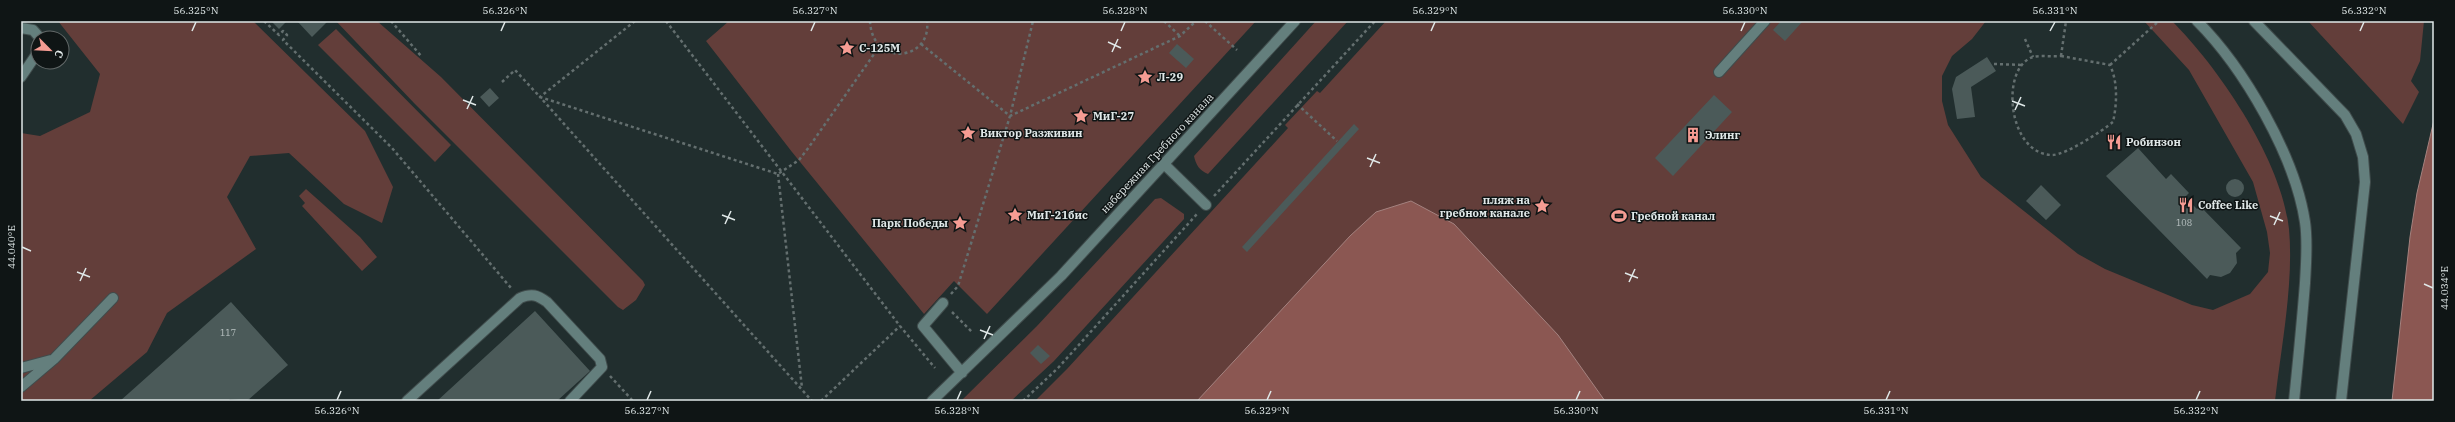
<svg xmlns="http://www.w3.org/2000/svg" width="2455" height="422" font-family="'IBM Plex Serif',serif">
	<rect width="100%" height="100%" fill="#212e2e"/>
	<!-- green -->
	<path fill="#633e3a" d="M 58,21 L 253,21 L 365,131 L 393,187 L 382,223 L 344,204 L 289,153 L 250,156 L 227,197 L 256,249 L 167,313 L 147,352 L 89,401 L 21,401 L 21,133 L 40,136 L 90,112 L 100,74 Z
		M 336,21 L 377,21 L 441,77 L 643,281 L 645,285 L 636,300 L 623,310 L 618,307 L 414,103 Z
		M 729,21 L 1256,21 L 987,314 L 954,281 L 924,314 L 792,152 L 706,41 Z
		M 1316,21 L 1348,21 L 1208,174 C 1199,170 1196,165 1194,156 Z
		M 1386,21 L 1986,21 L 1972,39 L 1952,56 L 1942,76 L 1942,101 L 1948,125 L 1981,177 L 2078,254 L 2105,269 L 2192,305 L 2213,310 L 2250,294 L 2268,272 L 2270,253 L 2267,232 L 2253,182 L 2189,70 L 2144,21 L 2172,21 C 2220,69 2282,161 2289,229 C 2294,283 2281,347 2275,401 L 1035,401 L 1067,369 L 1288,128 L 1285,125 L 1317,91 L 1320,93 Z
		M 2308,21 L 2424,21 L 2420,61 L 2411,81 L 2419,92 L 2403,124 Z
		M 336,29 L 451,145 L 435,162 L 318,45 Z
		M 306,189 L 360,237 L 377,257 L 362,271 L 302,206 L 305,203 L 299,196 Z
		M 1161,198 L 1184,214 L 1184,219 L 1054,361 L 1011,401 L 961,401 L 1037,326 L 1155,199 Z"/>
	<!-- water -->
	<path fill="#8b5752" stroke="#a4827f" d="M 2434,120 L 2434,401 L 2392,401 L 2410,237 L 2417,193 Z
		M 1411,201 L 1454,224 L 1558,335 L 1605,401 L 1197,401 L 1350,236 L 1376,212 Z"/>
	<!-- building -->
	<path fill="#4b5a59" d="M 271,21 L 287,21 L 279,29 Z
		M 297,21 L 328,21 L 312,37 Z
		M 1781,21 L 1803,21 L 1785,41 L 1773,30 Z
		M 1177,44 L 1194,59 L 1186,68 L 1169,53 Z
		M 1987,57 L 1996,71 L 1971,87 L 1975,117 L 1957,119 L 1952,89 L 1956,77 Z
		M 490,88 L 499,98 L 489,107 L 480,97 Z
		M 1714,95 L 1732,112 L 1673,176 L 1655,158 Z
		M 1354,124 L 1359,129 L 1247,252 L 1242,247 Z
		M 2138,148 L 2166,179 L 2171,174 L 2189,193 L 2185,197 L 2197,209 L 2200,206 L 2241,248 L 2236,253 L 2237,263 L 2230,273 L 2221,277 L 2210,275 L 2207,279 L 2106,176 Z
		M2226 188a9 9 0 1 1 18 0a9 9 0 1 1-18 0Z
		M 2041,185 L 2061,205 L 2046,220 L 2026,201 Z
		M 231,302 L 288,365 L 247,401 L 230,399 L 228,401 L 120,401 Z
		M 535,311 L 590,371 L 557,401 L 437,401 Z
		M 1038,345 L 1050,356 L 1041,364 L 1030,353 Z"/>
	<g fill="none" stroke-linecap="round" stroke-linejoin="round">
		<defs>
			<path id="minor" d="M 2197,21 C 2244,68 2295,156 2305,222 C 2308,242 2306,263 2305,283 C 2302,322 2298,362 2294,401
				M 2254,21 L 2345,115 L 2356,134 L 2363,157 L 2365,182 L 2341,401
				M 21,28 L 33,30 L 40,38
				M 1719,72 L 1765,21
				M 21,77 L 38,52
				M 1164,164 L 1206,205
				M 943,303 L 923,326 L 962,373
				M 21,368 L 51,360
				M 21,387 L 54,359 L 113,298
				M 407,401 L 520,298 C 532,293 537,295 547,302 L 600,359 L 602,367 L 570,401
				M 932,401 L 1061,276 L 1295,21"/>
		</defs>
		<!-- minor casing -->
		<use href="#minor" stroke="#404c4c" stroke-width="12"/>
		<!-- path -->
		<path stroke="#646f6f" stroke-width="2.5" stroke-dasharray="3 3" stroke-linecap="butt" d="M 264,21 L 279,35 L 283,31 L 287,35 L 283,40 L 392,148 L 511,288
			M 391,21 L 422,57
			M 635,21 L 540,97 L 812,401
			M 666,21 L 900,326 L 935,368
			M 870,21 C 872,68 932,61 927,21
			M 1164,21 L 1180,36
			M 1205,21 L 1237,50
			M 2025,39 L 2033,57
			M 921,44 L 1010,116 L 1180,36 L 1196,21
			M 2061,56 L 2110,65 C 2118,82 2117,104 2113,122 C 2102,131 2066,155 2052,155 C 2007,154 2000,67 2033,57 C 2041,55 2053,57 2061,56 Z
			M 2061,56 L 2066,21
			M 1994,64 L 2023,65
			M 2110,65 L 2159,21
			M 502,82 L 515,70 L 540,97 L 778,174 L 799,160 L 809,147 L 879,47
			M 1297,104 L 1337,141
			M 778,174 L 802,388
			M 1214,196 L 1375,21
			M 951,294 L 958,286 L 1010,116 L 1033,21
			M 952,312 L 973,333
			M 610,376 L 633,401
			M 821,401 L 900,326
			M 1023,401 L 1058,368 L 1197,214"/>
		<!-- minor -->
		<use href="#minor" stroke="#647f7d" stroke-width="10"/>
	</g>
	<!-- ticks -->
	<path fill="none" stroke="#e0e8e8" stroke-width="1.5" d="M 192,31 L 196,22M 501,31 L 505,22M 811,31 L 815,22M 1121,31 L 1125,22M 1431,31 L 1435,22M 1741,31 L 1745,22M 2050,31 L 2055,22M 2360,31 L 2364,22M 1108,42 L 1121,48M 1112,52 L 1118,39M 463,100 L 476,105M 2012,101 L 2025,106M 467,109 L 473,96M 2015,110 L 2021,97M 1367,158 L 1380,163M 1370,167 L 1376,154M 722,215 L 735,220M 2270,216 L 2283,221M 725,224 L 731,211M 2274,225 L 2280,212M 22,247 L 31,251M 77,272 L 90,277M 1625,273 L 1638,278M 80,281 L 86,268M 1629,282 L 1635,269M 2424,284 L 2433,288M 980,330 L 993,335M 984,339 L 990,326M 337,400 L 341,391M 647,400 L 651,391M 957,400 L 961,391M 1267,400 L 1271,391M 1576,400 L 1580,391M 1886,400 L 1890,391M 2196,400 L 2200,391"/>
	<!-- icons -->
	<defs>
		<symbol id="sight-bare" viewBox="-9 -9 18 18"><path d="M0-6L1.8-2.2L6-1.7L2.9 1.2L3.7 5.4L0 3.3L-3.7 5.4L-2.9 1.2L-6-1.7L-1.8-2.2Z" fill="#f59c93" stroke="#0f1515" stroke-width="2.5" paint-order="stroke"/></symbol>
		<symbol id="building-bare" viewBox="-9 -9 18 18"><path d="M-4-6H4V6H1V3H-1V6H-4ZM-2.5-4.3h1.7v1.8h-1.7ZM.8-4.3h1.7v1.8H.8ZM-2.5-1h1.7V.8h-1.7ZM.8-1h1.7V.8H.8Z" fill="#f59c93" stroke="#0f1515" stroke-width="2.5" paint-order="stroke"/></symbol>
		<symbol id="restaurant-bare" viewBox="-9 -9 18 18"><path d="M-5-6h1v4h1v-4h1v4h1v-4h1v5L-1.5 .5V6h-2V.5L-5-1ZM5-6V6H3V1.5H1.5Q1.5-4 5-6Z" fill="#f59c93" stroke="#0f1515" stroke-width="2.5" paint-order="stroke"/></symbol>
		<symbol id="stadium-bare" viewBox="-9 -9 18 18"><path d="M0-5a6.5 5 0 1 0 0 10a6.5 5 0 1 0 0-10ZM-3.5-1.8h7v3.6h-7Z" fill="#f59c93" stroke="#0f1515" stroke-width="2.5" paint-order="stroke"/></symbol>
	</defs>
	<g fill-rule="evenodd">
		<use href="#sight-bare" x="836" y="37" width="22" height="22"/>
		<use href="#sight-bare" x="1134" y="66" width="22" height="22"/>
		<use href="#sight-bare" x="1070" y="105" width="22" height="22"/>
		<use href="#sight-bare" x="957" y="122" width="22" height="22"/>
		<use href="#building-bare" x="1682" y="124" width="22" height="22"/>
		<use href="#restaurant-bare" x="2103" y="131" width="22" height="22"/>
		<use href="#restaurant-bare" x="2175" y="194" width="22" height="22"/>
		<use href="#sight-bare" x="1531" y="195" width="22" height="22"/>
		<use href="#sight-bare" x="1004" y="204" width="22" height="22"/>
		<use href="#stadium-bare" x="1608" y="205" width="22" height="22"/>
		<use href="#sight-bare" x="949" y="212" width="22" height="22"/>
	</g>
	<g text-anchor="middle" stroke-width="3" stroke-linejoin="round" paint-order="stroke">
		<!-- number labels -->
		<g font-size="9" fill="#bbc4c4">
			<text x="2184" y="226">108</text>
			<text x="228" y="336">117</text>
		</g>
		<!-- poi labels -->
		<g font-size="11" font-weight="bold" fill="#e0e8e8" stroke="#0f1515" text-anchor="start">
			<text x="859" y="52">С-125М</text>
			<text x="1157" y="81">Л-29</text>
			<text x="1093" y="120">МиГ-27</text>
			<text x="980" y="137">Виктор Разживин</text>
			<text x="1705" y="139">Элинг</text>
			<text x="2126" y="146">Робинзон</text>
			<text x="1530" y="204" text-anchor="end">пляж на<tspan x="1530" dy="13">гребном канале</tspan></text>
			<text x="2198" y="209">Coffee Like</text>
			<text x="1027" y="219">МиГ-21бис</text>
			<text x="1631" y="220">Гребной канал</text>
			<text x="948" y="227" text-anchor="end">Парк Победы</text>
		</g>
		<!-- street labels -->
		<g font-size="11" fill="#e0e8e8" stroke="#0f1515">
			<text transform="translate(1157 153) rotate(-47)" y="4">набережная Гребного канала</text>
		</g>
	</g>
	<!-- border -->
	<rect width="2455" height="422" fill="none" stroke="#0f1515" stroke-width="44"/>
	<!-- north arrow -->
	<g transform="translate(50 50) rotate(114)"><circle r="19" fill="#0f1515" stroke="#636969"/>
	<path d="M0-3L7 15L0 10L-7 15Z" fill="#f59c93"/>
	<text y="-6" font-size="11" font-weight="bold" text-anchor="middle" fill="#e0e8e8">С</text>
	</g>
	<rect x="22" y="22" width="2411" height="378" fill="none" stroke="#e0e8e8" stroke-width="1.5"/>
	<g font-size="10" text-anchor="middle" fill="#e0e8e8">
		<text x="196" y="14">56.325°N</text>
		<text x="505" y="14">56.326°N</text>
		<text x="815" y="14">56.327°N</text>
		<text x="1125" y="14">56.328°N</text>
		<text x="1435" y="14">56.329°N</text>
		<text x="1745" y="14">56.330°N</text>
		<text x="2055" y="14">56.331°N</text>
		<text x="2364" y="14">56.332°N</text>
		<text transform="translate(11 247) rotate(-90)" y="4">44.040°E</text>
		<text transform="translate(2444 288) rotate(-90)" y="4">44.034°E</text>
		<text x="337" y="414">56.326°N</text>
		<text x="647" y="414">56.327°N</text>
		<text x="957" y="414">56.328°N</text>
		<text x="1267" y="414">56.329°N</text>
		<text x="1576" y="414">56.330°N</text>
		<text x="1886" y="414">56.331°N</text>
		<text x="2196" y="414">56.332°N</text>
	</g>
</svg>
